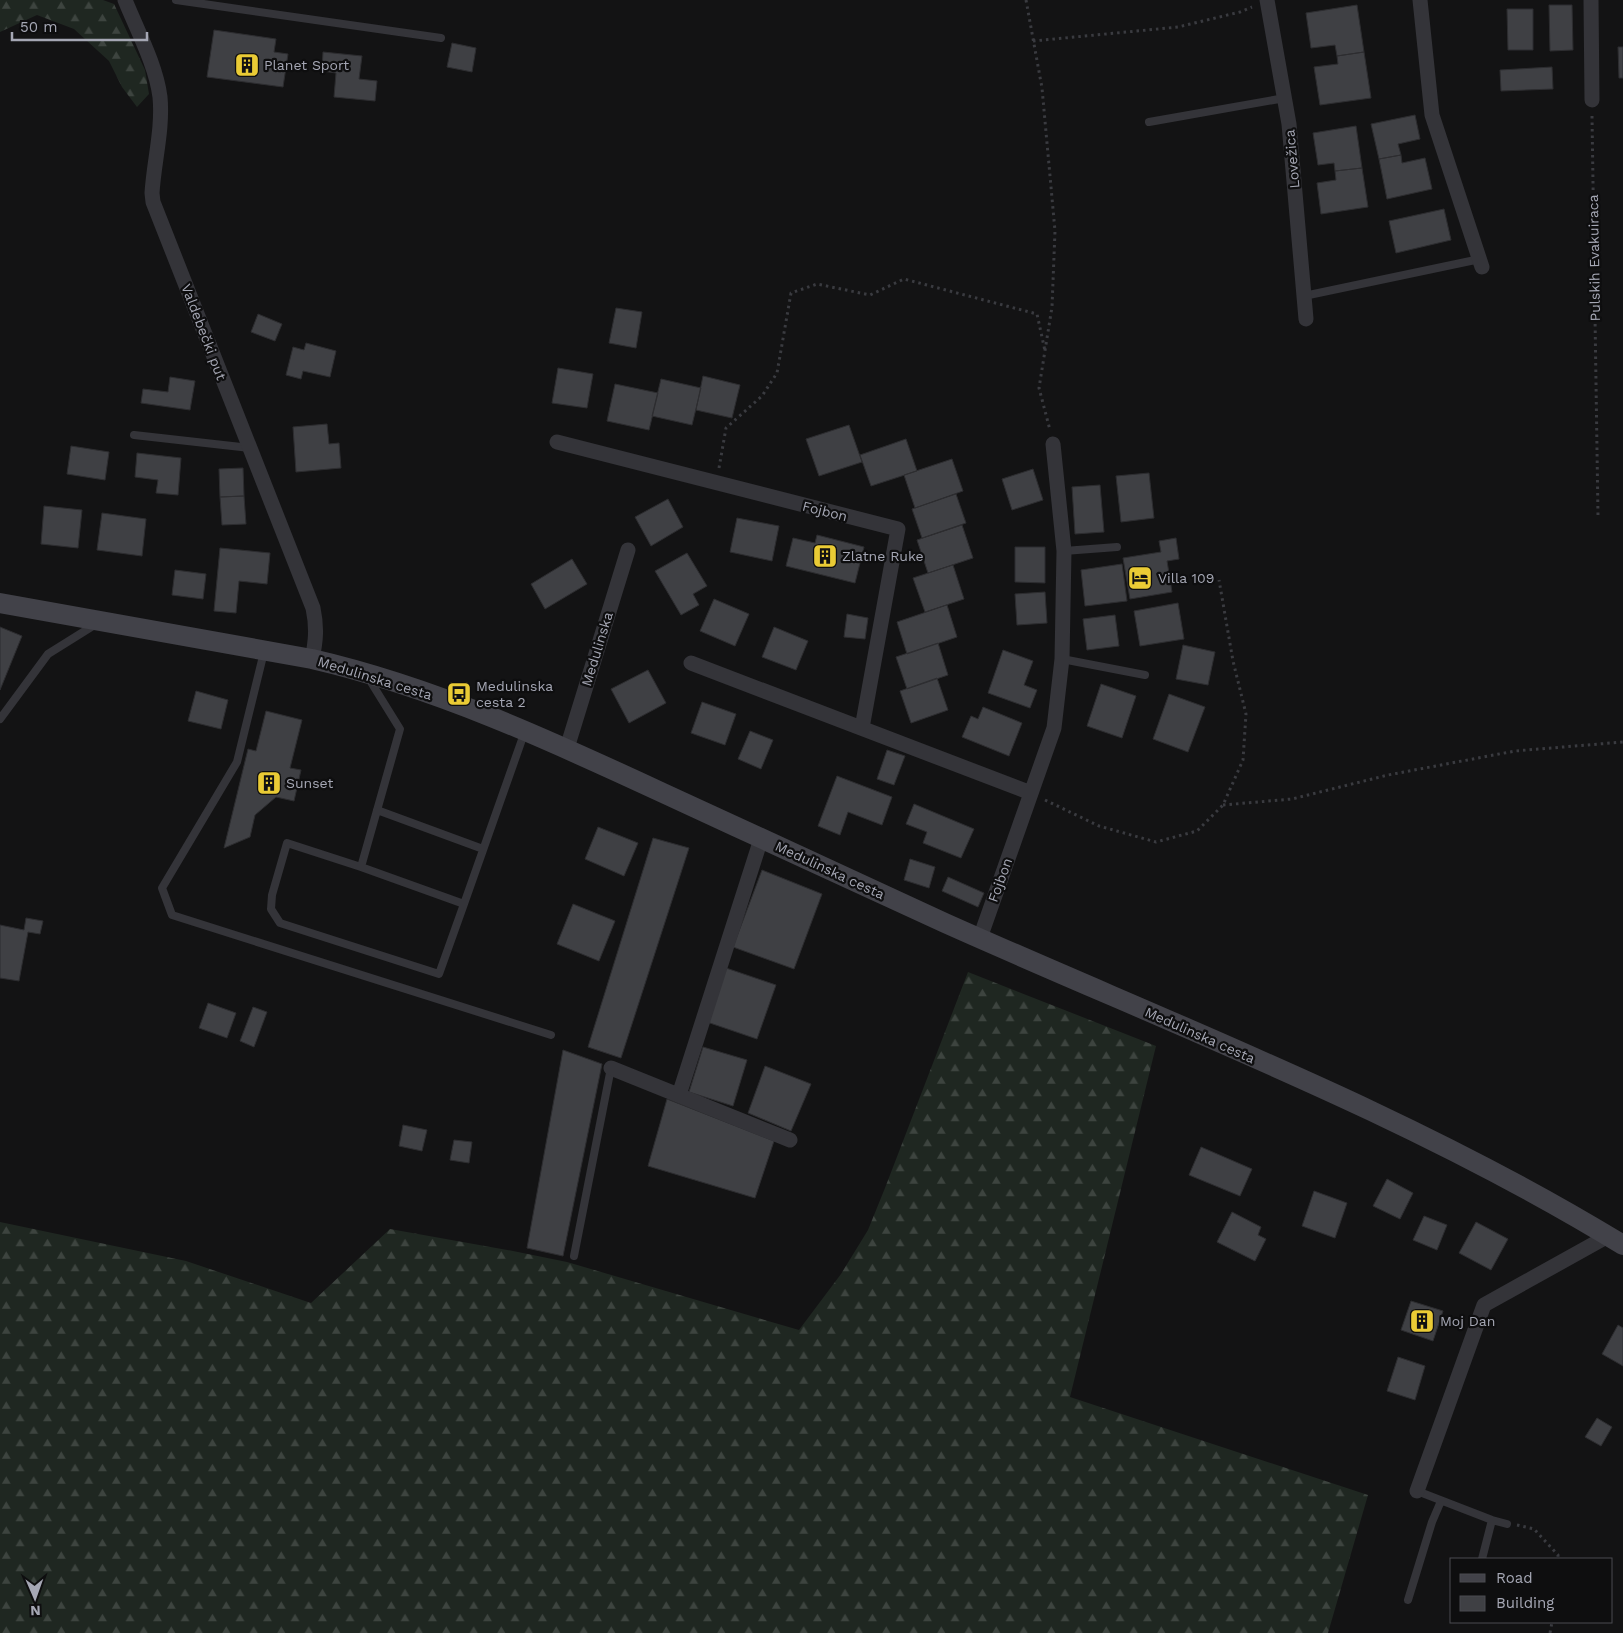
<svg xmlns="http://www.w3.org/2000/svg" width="1623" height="1633" font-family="'Work Sans',sans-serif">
	<defs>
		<pattern id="forest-firs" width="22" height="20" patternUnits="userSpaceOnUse" patternTransform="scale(1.25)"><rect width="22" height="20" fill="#1f2721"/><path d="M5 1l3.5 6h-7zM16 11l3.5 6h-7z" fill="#3d443f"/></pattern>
	</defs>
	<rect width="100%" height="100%" fill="#131314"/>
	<!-- forest -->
	<path fill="url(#forest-firs)" d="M 0,0 L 103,0 L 114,4 L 145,70 L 149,94 L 137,107 L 122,87 L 109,61 L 74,29 L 37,15 L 0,32 Z
		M 968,972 L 1156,1046 L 1070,1397 L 1368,1495 L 1328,1633 L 0,1633 L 0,1222 L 186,1261 L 311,1303 L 390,1229 L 513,1251 L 567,1262 L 799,1330 L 841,1274 L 868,1230 L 885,1188 Z"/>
	<!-- building -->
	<path fill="#3f4044" stroke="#2d2d30" d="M 1357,5 L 1364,52 L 1337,56 L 1335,45 L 1311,48 L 1306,13 Z
		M 1549,5 L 1572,5 L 1573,50 L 1550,51 Z
		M 1507,9 L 1533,9 L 1533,50 L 1508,50 Z
		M 214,30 L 276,39 L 274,52 L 288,54 L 283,87 L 207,77 Z
		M 452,43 L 476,48 L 472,72 L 447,67 Z
		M 1618,47 L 1623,47 L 1623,78 L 1619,78 Z
		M 323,52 L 362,56 L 359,79 L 377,81 L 375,101 L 334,97 L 336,73 L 322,71 Z
		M 1364,52 L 1371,98 L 1320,105 L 1314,67 L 1338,64 L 1337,56 Z
		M 1552,67 L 1553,89 L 1501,91 L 1500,70 Z
		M 1415,115 L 1420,139 L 1398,144 L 1401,155 L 1379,159 L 1371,124 Z
		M 1356,126 L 1362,168 L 1335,171 L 1334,163 L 1318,165 L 1313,133 Z
		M 1401,155 L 1402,163 L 1425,158 L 1432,189 L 1387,199 L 1379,159 Z
		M 1362,168 L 1368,207 L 1321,214 L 1317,183 L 1336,180 L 1335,171 Z
		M 1444,209 L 1451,240 L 1396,253 L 1389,221 Z
		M 616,308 L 642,312 L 636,348 L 609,343 Z
		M 258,314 L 282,324 L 275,341 L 251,332 Z
		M 306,343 L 336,351 L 330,377 L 303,371 L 301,379 L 286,375 L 293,347 L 304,350 Z
		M 558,368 L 593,374 L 587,408 L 552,403 Z
		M 703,376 L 740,385 L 732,418 L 696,410 Z
		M 170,377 L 195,381 L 190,410 L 141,403 L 143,389 L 168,392 Z
		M 661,379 L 701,388 L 692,425 L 652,416 Z
		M 615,384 L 658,393 L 649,430 L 607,421 Z
		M 327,424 L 329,444 L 339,443 L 341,468 L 296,472 L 293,427 Z
		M 849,425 L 862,462 L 819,476 L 806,439 Z
		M 906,439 L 917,471 L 871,486 L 860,455 Z
		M 71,446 L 109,452 L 105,480 L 67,474 Z
		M 137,453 L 181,458 L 178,495 L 156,493 L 158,480 L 135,477 Z
		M 952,459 L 963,491 L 915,508 L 904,475 Z
		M 243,468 L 244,496 L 220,497 L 219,469 Z
		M 1033,469 L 1043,500 L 1012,510 L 1002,479 Z
		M 1149,473 L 1154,518 L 1121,522 L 1116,476 Z
		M 1100,485 L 1104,532 L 1075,534 L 1072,487 Z
		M 956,494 L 966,523 L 922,538 L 912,509 Z
		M 244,496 L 246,524 L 222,525 L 220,497 Z
		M 668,499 L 683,527 L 651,546 L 635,517 Z
		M 44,506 L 82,510 L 78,548 L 41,544 Z
		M 102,513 L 146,519 L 142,556 L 97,550 Z
		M 737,518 L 779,526 L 772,561 L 730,552 Z
		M 962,525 L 973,558 L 928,573 L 917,540 Z
		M 817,535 L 864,547 L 855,583 L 786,566 L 793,538 L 815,543 Z
		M 1176,538 L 1179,559 L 1167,561 L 1172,592 L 1130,599 L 1123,558 L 1161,552 L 1159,541 Z
		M 1015,547 L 1045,547 L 1045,583 L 1015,582 Z
		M 220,548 L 270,553 L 267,584 L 239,581 L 236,613 L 214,611 Z
		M 687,553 L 707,586 L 693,594 L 699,605 L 681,615 L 655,571 Z
		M 572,559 L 587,584 L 545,609 L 531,584 Z
		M 1122,564 L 1127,601 L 1085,606 L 1081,570 Z
		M 953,565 L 964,599 L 925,612 L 913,578 Z
		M 175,570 L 206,574 L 203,599 L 172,595 Z
		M 1045,592 L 1047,623 L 1017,625 L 1015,594 Z
		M 714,599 L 749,614 L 735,646 L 700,631 Z
		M 1178,603 L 1184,639 L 1140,646 L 1134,611 Z
		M 947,605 L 957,637 L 907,654 L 897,622 Z
		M 847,614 L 868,618 L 865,639 L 844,637 Z
		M 1115,615 L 1119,646 L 1087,650 L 1083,619 Z
		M 0,627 L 22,636 L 0,690 Z
		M 774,627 L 808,641 L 796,670 L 762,657 Z
		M 938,643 L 948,675 L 907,689 L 896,657 Z
		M 1183,645 L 1215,652 L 1208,685 L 1176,679 Z
		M 1003,650 L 1033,661 L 1024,685 L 1037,690 L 1030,708 L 988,693 Z
		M 648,670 L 666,703 L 629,723 L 611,689 Z
		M 937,678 L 948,710 L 911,723 L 900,691 Z
		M 1101,684 L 1136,696 L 1122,738 L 1087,726 Z
		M 196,691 L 228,700 L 221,729 L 188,721 Z
		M 1169,694 L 1205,707 L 1188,752 L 1153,739 Z
		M 702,702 L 736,714 L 725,745 L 691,733 Z
		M 983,707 L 1022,723 L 1009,756 L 962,737 L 971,716 L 978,719 Z
		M 266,711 L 302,720 L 290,768 L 301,770 L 294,801 L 276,797 L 255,815 L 250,837 L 224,848 L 248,749 L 256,751 Z
		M 750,731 L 773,740 L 761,769 L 738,759 Z
		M 887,750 L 905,756 L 894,785 L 877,779 Z
		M 837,776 L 892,797 L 882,825 L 848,812 L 840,835 L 818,826 Z
		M 914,804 L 974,829 L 961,858 L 923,843 L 927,832 L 906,824 Z
		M 598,827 L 638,843 L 624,876 L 585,859 Z
		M 653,838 L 689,848 L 621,1058 L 588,1047 Z
		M 910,859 L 935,867 L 929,888 L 904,880 Z
		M 762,870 L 822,894 L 794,969 L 733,947 Z
		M 948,877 L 984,893 L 978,907 L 942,891 Z
		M 573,904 L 615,921 L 599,961 L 557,944 Z
		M 26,918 L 43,921 L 40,934 L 28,932 L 19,981 L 0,978 L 0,925 L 24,930 Z
		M 726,968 L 776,985 L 757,1039 L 707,1022 Z
		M 208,1003 L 236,1013 L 227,1038 L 199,1028 Z
		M 253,1007 L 267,1012 L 254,1047 L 240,1041 Z
		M 703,1047 L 747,1060 L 733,1106 L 689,1092 Z
		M 563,1050 L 602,1064 L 563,1256 L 527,1248 Z
		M 765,1066 L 811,1084 L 791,1131 L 748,1113 Z
		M 667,1099 L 774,1141 L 755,1198 L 648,1166 Z
		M 403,1125 L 427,1130 L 422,1151 L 399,1146 Z
		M 454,1140 L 472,1142 L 469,1163 L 450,1160 Z
		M 1201,1147 L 1252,1169 L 1240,1196 L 1189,1175 Z
		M 1387,1179 L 1413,1193 L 1400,1219 L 1373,1206 Z
		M 1314,1191 L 1347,1203 L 1335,1238 L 1302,1226 Z
		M 1232,1212 L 1261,1227 L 1258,1235 L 1266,1239 L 1255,1261 L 1217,1242 Z
		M 1424,1216 L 1447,1225 L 1437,1250 L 1413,1240 Z
		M 1476,1222 L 1508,1239 L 1491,1270 L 1459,1253 Z
		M 1411,1301 L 1443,1311 L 1433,1341 L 1401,1330 Z
		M 1618,1325 L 1623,1328 L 1623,1366 L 1602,1354 Z
		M 1398,1357 L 1425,1366 L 1415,1400 L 1387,1391 Z
		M 1597,1418 L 1612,1427 L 1601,1446 L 1585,1437 Z"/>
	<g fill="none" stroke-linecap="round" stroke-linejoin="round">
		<!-- path -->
		<path stroke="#3a3b40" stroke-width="3" stroke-dasharray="2.5 4" stroke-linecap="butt" d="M 1026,0 L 1042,88 L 1055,231 L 1052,307 L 1039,388 L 1050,430
			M 1033,41 L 1178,27 L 1240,12 L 1252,7
			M 1592,116 L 1598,516
			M 719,468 L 726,428 L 762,396 L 777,373 L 791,293 L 817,284 L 870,295 L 904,279 L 1037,314 L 1045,351
			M 1045,800 L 1099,826 L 1156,842 L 1197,831 L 1223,805 L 1243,760 L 1246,714 L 1233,661 L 1219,580
			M 1223,805 L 1292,799 L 1388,775 L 1515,751 L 1623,742
			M 1517,1525 L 1534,1529 L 1558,1555 L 1558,1559
			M 1550,1633 L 1552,1622"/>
		<!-- lane -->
		<path stroke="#343439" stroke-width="8" d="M 176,0 L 441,38
			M 1149,122 L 1285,98
			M 1304,296 L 1480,259
			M 134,435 L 250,448
			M 1064,551 L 1117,547
			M 264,652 L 237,762 L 162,888 L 172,915 L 551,1035
			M 1062,659 L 1145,675
			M 369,679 L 400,729 L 361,867 L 464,904 L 525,731
			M 0,719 L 48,654 L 96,624
			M 377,810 L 483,849
			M 361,867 L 287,843 L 272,895 L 271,909 L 280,923 L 439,974 L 464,904
			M 574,1256 L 611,1068
			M 1417,1491 L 1492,1520 L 1507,1524
			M 1482,1559 L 1492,1520
			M 1408,1600 L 1432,1522 L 1441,1501"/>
		<!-- street -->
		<path stroke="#343439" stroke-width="15" d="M 125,0 C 137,30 156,65 160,97 C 163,129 154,161 152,193 L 153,202 L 313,608 C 317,627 316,641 312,659
			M 1267,0 L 1289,124 L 1306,319
			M 1420,0 L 1432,115 L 1482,267
			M 1591,0 L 1592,100
			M 557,442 L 898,529 L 862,728
			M 691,663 L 1031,793
			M 567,748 L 628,550
			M 980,938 L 1054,728 L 1062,659 L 1064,551 L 1053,444
			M 611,1068 L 790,1140
			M 679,1095 L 761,839
			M 1417,1491 L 1484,1305 L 1608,1236"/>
		<!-- secondary -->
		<path stroke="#424249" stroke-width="20" d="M 0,603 L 312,659 C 434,687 549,740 663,793 C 757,836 850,880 945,923 C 1173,1025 1409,1114 1623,1245"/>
	</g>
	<!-- icons -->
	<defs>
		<symbol id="building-square" viewBox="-11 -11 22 22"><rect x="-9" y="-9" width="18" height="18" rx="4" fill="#eacb35" stroke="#0e0e0f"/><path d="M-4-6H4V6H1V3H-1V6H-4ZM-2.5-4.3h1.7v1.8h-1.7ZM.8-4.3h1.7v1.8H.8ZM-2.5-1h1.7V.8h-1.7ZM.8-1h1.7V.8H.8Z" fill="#111"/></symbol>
		<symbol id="hotel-square" viewBox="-11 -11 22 22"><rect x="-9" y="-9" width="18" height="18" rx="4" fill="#eacb35" stroke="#0e0e0f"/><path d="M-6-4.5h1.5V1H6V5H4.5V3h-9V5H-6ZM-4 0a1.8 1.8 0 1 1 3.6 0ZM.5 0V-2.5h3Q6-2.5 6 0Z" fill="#111"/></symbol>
		<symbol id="bus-square" viewBox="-11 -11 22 22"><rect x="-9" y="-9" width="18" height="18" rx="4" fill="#eacb35" stroke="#0e0e0f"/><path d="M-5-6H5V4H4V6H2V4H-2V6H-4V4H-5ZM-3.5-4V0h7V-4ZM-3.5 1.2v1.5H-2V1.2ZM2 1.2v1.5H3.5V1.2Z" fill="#111"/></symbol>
	</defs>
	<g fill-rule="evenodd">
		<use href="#building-square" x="233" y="51" width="28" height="28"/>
		<use href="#building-square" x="811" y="542" width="28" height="28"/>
		<use href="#hotel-square" x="1126" y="564" width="28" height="28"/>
		<use href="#bus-square" x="445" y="680" width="28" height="28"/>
		<use href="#building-square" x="255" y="769" width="28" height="28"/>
		<use href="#building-square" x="1408" y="1307" width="28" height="28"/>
	</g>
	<g text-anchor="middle" stroke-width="4.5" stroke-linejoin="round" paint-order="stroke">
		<!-- poi labels -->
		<g font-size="14" fill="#a5a7b4" stroke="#0e0e0f" text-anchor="start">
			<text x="264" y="70">Planet Sport</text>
			<text x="842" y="561">Zlatne Ruke</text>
			<text x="1158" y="583">Villa 109</text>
			<text x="476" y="691">Medulinska<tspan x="476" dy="16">cesta 2</tspan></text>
			<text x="286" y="788">Sunset</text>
			<text x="1440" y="1326">Moj Dan</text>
		</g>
		<!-- street labels -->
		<g font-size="14" fill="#a5a7b4" stroke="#0e0e0f">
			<text transform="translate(1292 159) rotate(-95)" y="5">Lovežica</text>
			<text transform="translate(1594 258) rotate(-91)" y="5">Pulskih Evakuiraca</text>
			<text transform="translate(204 332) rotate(69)" y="5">Valdebečki put</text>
			<text transform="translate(825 511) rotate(14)" y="5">Fojbon</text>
			<text transform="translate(597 649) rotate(-73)" y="5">Medulinska</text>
			<text transform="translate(375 678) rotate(17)" y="5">Medulinska cesta</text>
			<text transform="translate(830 870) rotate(25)" y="5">Medulinska cesta</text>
			<text transform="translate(1000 880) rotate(-70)" y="5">Fojbon</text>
			<text transform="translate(1200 1035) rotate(24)" y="5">Medulinska cesta</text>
		</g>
	</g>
	<!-- legend -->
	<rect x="1450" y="1558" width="162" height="65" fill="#0e0e0f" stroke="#4a4b51"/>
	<rect x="1460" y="1574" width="25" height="8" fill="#424249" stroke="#4a4b51"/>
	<text x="1496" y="1583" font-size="15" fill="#a5a7b4">Road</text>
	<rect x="1460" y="1596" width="25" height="15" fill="#3f4044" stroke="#4a4b51"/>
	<text x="1496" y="1608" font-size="15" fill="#a5a7b4">Building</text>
	<!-- north arrow -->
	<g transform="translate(35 1598) rotate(178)" stroke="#0e0e0f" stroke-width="4" paint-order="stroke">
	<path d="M0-4L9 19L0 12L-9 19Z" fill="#a5a7b4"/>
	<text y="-8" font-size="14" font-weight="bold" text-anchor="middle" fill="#a5a7b4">N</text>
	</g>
	<!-- scale -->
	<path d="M12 32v8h135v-8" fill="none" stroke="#a5a7b4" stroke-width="2.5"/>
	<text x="20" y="32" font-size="15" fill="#a5a7b4" stroke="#0e0e0f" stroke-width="4" paint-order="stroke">50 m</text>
</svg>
